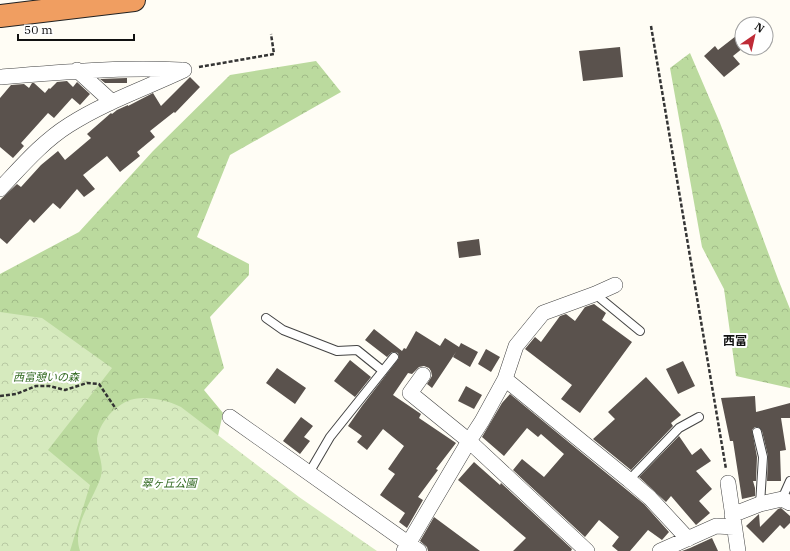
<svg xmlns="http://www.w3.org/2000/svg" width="790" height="551" font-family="'IBM Plex Serif','Noto Sans JP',serif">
	<defs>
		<pattern id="forest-crowns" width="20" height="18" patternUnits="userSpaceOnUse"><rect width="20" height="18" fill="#bbda9e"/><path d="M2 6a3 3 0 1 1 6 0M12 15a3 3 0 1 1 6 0" fill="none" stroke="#a0ba87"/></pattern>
		<pattern id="park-crowns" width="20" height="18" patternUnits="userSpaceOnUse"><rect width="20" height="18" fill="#d6eabe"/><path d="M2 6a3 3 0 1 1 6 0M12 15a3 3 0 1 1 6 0" fill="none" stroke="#b7c8a2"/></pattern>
	</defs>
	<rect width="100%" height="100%" fill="#fffdf5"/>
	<!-- forest -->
	<path fill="url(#forest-crowns)" d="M 690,53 L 720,123 L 778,279 L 790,309 L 790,388 L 736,376 L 724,289 L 702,247 L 670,68 Z
		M 316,61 L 341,92 L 230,155 L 197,237 L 249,264 L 249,275 L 210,317 L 224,368 L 204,390 L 223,413 L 216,445 L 166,551 L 0,551 L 0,274 L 79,232 L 153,151 L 230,75 Z"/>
	<!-- park -->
	<path fill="url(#park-crowns)" d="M 0,312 L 42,318 L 112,368 L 48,450 L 90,485 L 70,551 L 0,551 Z
		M 146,398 C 159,399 169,401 181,407 L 299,497 L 377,551 L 80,551 C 71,525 94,500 101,476 C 104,465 98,454 97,443 C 96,425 117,402 134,399 C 138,398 142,398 146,398 Z"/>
	<!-- building -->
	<path fill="#5a524d" d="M 736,36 L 742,43 L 742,48 L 743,48 L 733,56 L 740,64 L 724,77 L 704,56 L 715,46 L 718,50 Z
		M 620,47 L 623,77 L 583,81 L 579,51 Z
		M 190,77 L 200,87 L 175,113 L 174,112 L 150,131 L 155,137 L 137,152 L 140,156 L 120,172 L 107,156 L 83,175 L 95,189 L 84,197 L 77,189 L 60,209 L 53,203 L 34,223 L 30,219 L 7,244 L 0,238 L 0,200 L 17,184 L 21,187 L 41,165 L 58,151 L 65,160 L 91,138 L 87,134 L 111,113 L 112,114 L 117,110 L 128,105 L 128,106 L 153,93 L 161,106 Z
		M 127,78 L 127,83 L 105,83 L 100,79 Z
		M 67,81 L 73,87 L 77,82 L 90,94 L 80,105 L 72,98 L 54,118 L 48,113 L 21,143 L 24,146 L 13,158 L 0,147 L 0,98 L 11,85 L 24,84 L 29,88 L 32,83 L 34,83 L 45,93 L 49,88 L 50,89 L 57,82 Z
		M 479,239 L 481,255 L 459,258 L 457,242 Z
		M 594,304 L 606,313 L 602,320 L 632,342 L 580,413 L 561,399 L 572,385 L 525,349 L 535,337 L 541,342 L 560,316 L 566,314 L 575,321 L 585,307 Z
		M 374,329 L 402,351 L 404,348 L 406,349 L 416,331 L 440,346 L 445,338 L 459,347 L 461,343 L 478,352 L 470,367 L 453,357 L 456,352 L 432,388 L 427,384 L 432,376 L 431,371 L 429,368 L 424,366 L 419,367 L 412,374 L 408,373 L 393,395 L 421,414 L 419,418 L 456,443 L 436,469 L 438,470 L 418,497 L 423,500 L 407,528 L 399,522 L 405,513 L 380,495 L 395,474 L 388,469 L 404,446 L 383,429 L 367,450 L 357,442 L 362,436 L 348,426 L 362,406 L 399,358 L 398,353 L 394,352 L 392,352 L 387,357 L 365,340 Z
		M 486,349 L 500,357 L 491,372 L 478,364 Z
		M 350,360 L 371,377 L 355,397 L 334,381 Z
		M 683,361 L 695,386 L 678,394 L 666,369 Z
		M 277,368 L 306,388 L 295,404 L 266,383 Z
		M 646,377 L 681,415 L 671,423 L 673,426 L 631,470 L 593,439 L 615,419 L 608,412 Z
		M 466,386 L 482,395 L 474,409 L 458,401 Z
		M 510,394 L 644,504 L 669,532 L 662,540 L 648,530 L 630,551 L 618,551 L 612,546 L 619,537 L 599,520 L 585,537 L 513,470 L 522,459 L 544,477 L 564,454 L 541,434 L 538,437 L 527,428 L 504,456 L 482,437 L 502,403 Z
		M 755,396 L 756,412 L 790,403 L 790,418 L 781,418 L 786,450 L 780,451 L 781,481 L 767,481 L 768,456 L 762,431 L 758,427 L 755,427 L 752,430 L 757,457 L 756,481 L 753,481 L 755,488 L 755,496 L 742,499 L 733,441 L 730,441 L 721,398 Z
		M 301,417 L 313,426 L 304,437 L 310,441 L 300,454 L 283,441 Z
		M 679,436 L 692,455 L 701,448 L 711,461 L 696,471 L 712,489 L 699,501 L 710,513 L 696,525 L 671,496 L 666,502 L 639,477 Z
		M 474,462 L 500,485 L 501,483 L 572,549 L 571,551 L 513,551 L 526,538 L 458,480 Z
		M 781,508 L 790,516 L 790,523 L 784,529 L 780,525 L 763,543 L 746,526 L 759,514 L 760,527 L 778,509 Z
		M 434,517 L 480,551 L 428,551 L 427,547 L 420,541 Z
		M 712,538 L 718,551 L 682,551 L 690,548 Z"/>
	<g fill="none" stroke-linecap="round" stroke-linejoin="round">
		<defs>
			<path id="lane" d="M 595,294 L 640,331
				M 266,318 L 283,330 L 337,351 L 357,350 L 383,371
				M 757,432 L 763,457 L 760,504
				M 309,473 L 330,437 L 394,357
				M 629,480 L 679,428 L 699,417
				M 782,499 L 790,481"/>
			<path id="street" d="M 77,70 L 112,102
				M 0,77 C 61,72 120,67 181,70
				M 0,189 C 21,167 42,142 69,125 C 105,102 146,88 184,70
				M 423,375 L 410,393 L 469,441 L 587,551
				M 505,379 L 629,480 L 650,498 L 688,539
				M 230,417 L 419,551
				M 728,483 L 738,551
				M 732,515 L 760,504 L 782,499 L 790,503
				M 404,551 L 469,441 L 482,421 L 505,379 L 516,346 L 543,313 L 595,294 L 615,285
				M 660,551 L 716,526 L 734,527"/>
			<path id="highway" d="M 0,16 L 134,0"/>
		</defs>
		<!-- lane casing -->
		<use href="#lane" stroke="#444" stroke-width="10"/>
		<!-- street casing -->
		<use href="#street" stroke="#444" stroke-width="16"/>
		<!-- highway casing -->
		<use href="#highway" stroke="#222" stroke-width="24"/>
		<!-- path -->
		<path stroke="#333" stroke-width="2.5" stroke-dasharray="4 2" stroke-linecap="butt" d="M 651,26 L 726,469
			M 199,67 L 274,54 L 271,34
			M 0,396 L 16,394 L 36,386 L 49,386 L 65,390 L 87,383 L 99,384 L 116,409"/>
		<!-- lane -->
		<use href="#lane" stroke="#fff" stroke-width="8"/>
		<!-- street -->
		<use href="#street" stroke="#fff" stroke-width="15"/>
		<!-- highway -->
		<use href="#highway" stroke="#f09e61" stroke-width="22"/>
	</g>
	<g text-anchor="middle" stroke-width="4" stroke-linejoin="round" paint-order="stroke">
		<!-- park labels -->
		<g font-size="11" font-style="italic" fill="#326921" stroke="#fff">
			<text x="46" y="381">西富憩いの森</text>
			<text x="169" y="487">翠ヶ丘公園</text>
		</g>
		<!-- neighbourhood labels -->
		<g font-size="12" font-weight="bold" fill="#111" stroke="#fff">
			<text x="735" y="345">西富</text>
		</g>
	</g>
	<!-- north arrow -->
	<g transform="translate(754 36) rotate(34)"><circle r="19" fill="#ffffff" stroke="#a0a0a0"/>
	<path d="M0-3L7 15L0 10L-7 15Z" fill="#bf2b37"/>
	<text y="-6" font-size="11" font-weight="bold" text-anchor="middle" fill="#111111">N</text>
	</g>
	<!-- scale -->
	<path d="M18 34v6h116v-6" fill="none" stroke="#111111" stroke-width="2"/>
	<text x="24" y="34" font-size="12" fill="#111111" stroke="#ffffff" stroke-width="3" paint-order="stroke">50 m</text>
</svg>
